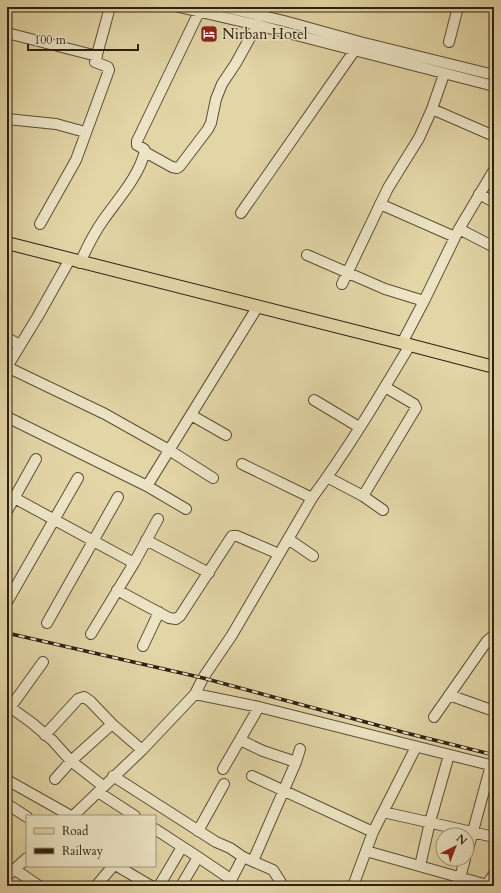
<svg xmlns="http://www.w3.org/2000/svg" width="501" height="893" font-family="Cardo,serif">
	<rect width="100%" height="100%" fill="#e2d5a6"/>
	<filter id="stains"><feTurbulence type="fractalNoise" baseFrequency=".005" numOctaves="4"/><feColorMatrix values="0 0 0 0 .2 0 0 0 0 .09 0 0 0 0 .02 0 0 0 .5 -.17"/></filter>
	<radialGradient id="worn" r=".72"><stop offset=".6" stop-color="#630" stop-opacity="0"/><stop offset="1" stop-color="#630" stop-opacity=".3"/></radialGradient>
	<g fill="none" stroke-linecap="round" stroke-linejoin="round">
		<defs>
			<path id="minor" d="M 179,7 L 257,25 L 494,86
				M 224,7 L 284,21 L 360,42 L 494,75
				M 7,33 L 97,56
				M 449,42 L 458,7
				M 432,109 L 494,136
				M 7,119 L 56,124 L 85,132
				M 145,152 L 172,167 L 177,168 L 180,166 L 208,129 L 211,123 L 216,99 L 222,84 L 236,63 L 257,25
				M 479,194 L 494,202
				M 380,204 L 455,237
				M 241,213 L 357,47
				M 40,224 L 76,160 L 109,70 L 108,67 L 95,62 L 110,7
				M 459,229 L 494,247
				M 307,255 L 385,289 L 424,301
				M 80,263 C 87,247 94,233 104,219 C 119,198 139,176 145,151 L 144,149 L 137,145 L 137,141 L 199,12
				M 342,284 L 388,188 L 419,138 L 432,109 L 444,74
				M 7,338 L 20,345
				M 402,343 L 424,301 L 459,229 L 494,170
				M 7,367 L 105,414 L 169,450 L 213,478
				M 7,367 L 38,316 L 70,259
				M 314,400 L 359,427
				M 191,415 L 226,435
				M 7,417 L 147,486 L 186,509
				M 242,464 L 312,498
				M 327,477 L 363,496 L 383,510
				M 147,486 L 258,306
				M 7,494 L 134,563
				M 363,496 L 416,408 L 414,404 L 385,387
				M 7,511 L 36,459
				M 288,539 L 313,556
				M 146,540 L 209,573
				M 117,590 L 169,618 L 176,619 L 180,616 L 232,536 L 237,536 L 279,554
				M 7,602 L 78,478
				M 47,623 L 118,497
				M 91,634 L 134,563 L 158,519
				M 143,646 L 159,612
				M 195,694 L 259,707 L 494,766
				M 449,695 L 494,711
				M 7,705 L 32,723 L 52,740 L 71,761 L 103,786
				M 7,712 L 43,662
				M 434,717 L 487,641 L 494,635
				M 45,735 L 78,699 L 84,697 L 90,701 L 112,724 L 142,750
				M 240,740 L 263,751 L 296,762
				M 223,769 L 259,707
				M 113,776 L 216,842 L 230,848 L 243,857 L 273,870 L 283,886
				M 252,776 L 373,832
				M 55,779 L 71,761 L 112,724
				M 7,780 L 71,816
				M 98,792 L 135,816
				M 7,804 L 27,817
				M 383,812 L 494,837
				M 73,816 L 142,750 L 195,694 L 203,678 L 232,635 L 312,498 C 348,449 379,397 410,345
				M 155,829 L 198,857 L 232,880
				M 198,831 L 224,784
				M 366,851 L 487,885
				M 467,853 L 491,765
				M 253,861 L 296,762 L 300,749
				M 117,866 L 151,886
				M 420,866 L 430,822 L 449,755
				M 14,869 L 39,886
				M 7,876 L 27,858
				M 460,878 L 465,859
				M 96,886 L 113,866
				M 159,886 L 182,847
				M 181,886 L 198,857
				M 228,886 L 243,857
				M 353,886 L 373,832 L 416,747
				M 486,886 L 494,874"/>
			<path id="major" d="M 7,243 L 402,343 L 494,367"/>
		</defs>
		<!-- minor casing -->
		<use href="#minor" stroke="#5b4e38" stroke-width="12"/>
		<!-- major casing -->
		<use href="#major" stroke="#2e2113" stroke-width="14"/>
		<!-- minor -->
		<use href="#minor" stroke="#ece4c5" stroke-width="10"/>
		<!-- major -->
		<use href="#major" stroke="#e2d5a6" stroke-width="12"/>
		<defs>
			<path id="rail" d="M 7,633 L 203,678 L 406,733 L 494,755"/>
		</defs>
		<!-- rail casing -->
		<use href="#rail" stroke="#2e2113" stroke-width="3.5"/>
		<!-- rail -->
		<use href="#rail" stroke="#ece4c5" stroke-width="2" stroke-dasharray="6" stroke-linecap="butt"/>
	</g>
	<!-- icons -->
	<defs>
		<symbol id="hotel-square" viewBox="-11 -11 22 22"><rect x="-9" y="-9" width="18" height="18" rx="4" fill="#8f2418" stroke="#ece4c5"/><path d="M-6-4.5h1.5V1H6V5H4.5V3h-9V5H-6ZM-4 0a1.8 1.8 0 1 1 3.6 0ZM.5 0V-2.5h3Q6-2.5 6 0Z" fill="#fff"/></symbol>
	</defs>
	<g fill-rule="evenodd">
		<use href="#hotel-square" x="199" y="24" width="20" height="20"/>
	</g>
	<g text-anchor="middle" stroke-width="3" stroke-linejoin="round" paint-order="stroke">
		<!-- poi labels -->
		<g font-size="15" fill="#2e2113" stroke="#ece4c5" text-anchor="start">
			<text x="222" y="39">Nirban Hotel</text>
		</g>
	</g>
	<!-- margin -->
	<rect width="501" height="893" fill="none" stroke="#e2d5a6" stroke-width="24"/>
	<rect x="8" y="8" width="485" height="877" fill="none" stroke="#2e2113" stroke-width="2"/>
	<rect x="12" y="12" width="477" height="869" fill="none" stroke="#2e2113"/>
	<!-- legend -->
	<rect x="26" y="815" width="130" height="52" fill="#ece4c5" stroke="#a0967e"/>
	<rect x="34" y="828" width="20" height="6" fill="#e2d5a6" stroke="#a0967e"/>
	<text x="62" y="835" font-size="12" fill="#2e2113">Road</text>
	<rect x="34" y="848" width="20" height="6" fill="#2e2113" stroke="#a0967e"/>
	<text x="62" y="855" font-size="12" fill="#2e2113">Railway</text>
	<!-- north arrow -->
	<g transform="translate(455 847) rotate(42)"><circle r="19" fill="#ece4c5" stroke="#a0967e"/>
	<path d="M0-3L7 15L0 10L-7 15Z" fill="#8f2418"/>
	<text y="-6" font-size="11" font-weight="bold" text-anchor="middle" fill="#2e2113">N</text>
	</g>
	<!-- scale -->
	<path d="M28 44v6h110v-6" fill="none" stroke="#2e2113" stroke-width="2"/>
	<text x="34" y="44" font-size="12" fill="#2e2113" stroke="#ece4c5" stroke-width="3" paint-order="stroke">100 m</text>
	<rect width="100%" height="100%" filter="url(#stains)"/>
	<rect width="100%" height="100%" fill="url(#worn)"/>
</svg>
